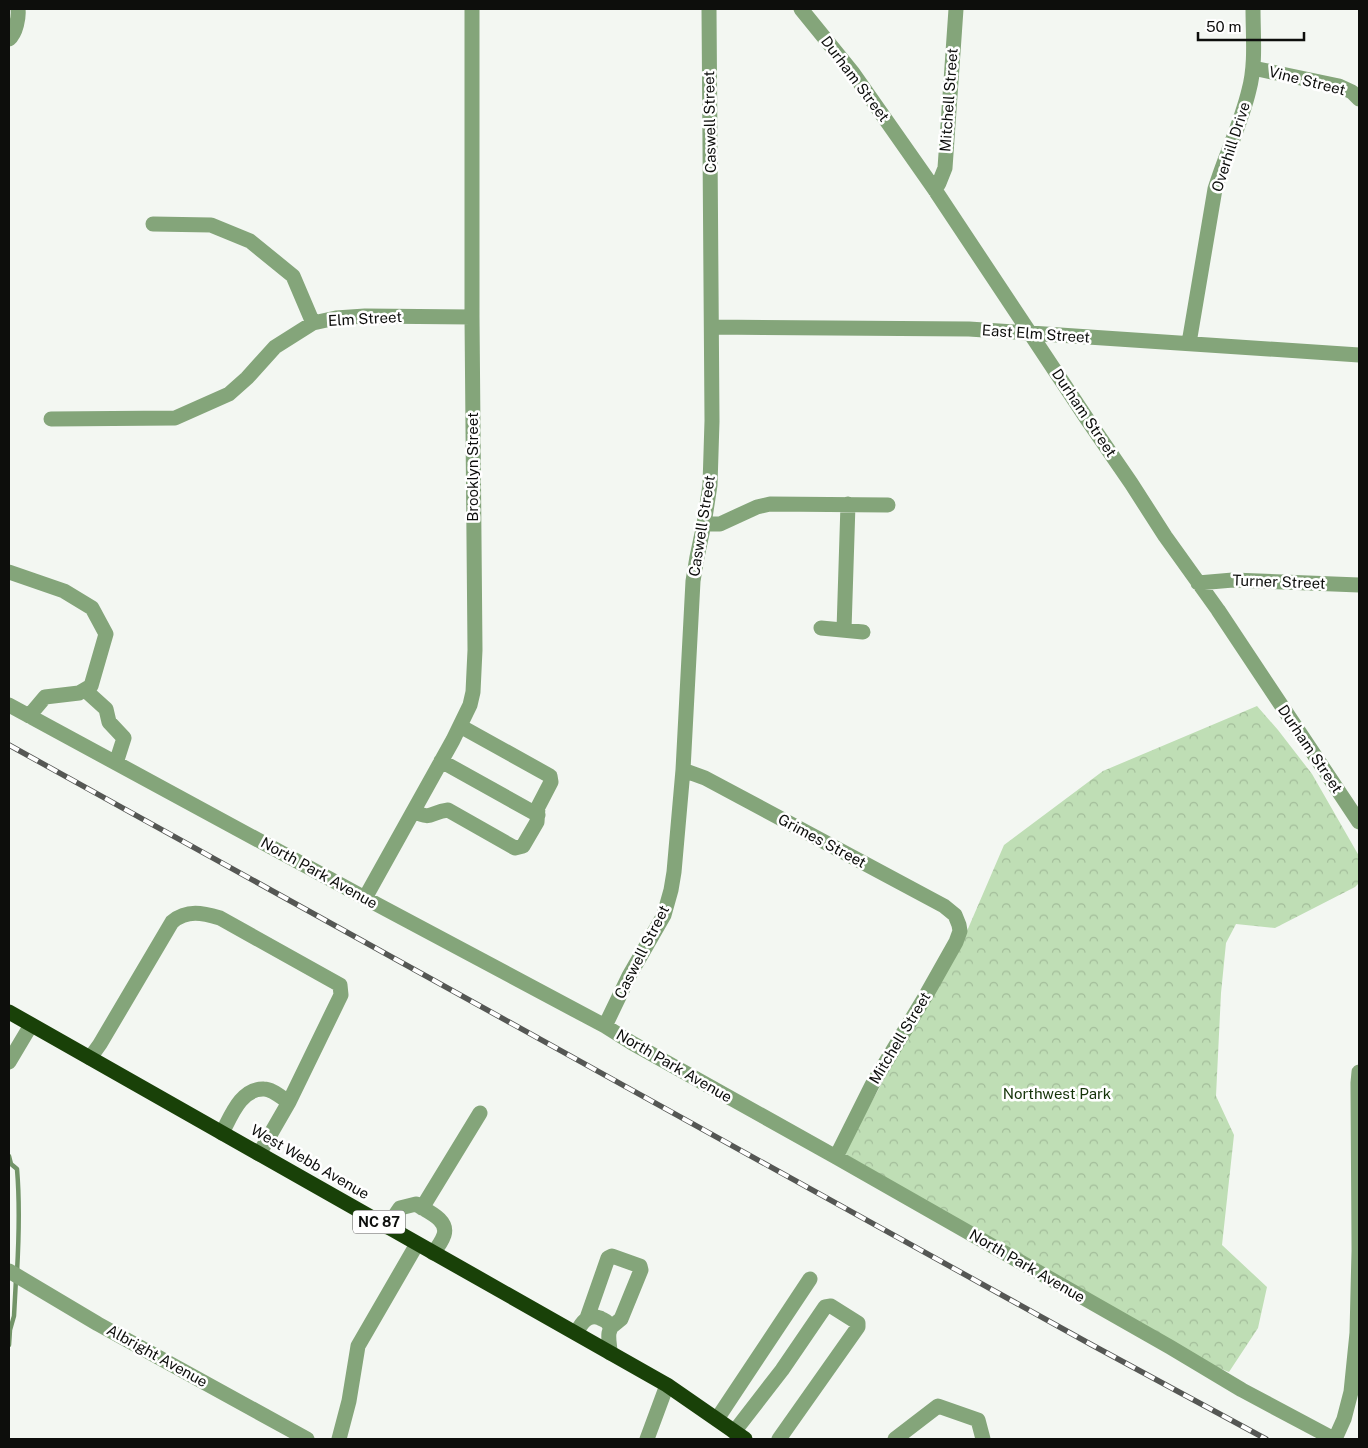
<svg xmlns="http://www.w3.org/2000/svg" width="1368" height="1448" font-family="'Public Sans',sans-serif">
	<defs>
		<pattern id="park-crowns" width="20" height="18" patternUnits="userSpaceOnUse" patternTransform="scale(1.25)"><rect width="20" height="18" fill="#bfdeb5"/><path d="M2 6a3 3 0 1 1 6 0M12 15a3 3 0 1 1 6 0" fill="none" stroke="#a3bd9a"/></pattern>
	</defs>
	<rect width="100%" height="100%" fill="#f3f7f2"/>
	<!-- park -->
	<path fill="url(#park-crowns)" d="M 1257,706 L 1278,730 L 1312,774 L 1359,856 L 1359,883 L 1355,887 L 1275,928 L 1236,924 L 1226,943 L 1221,993 L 1216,1096 L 1234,1135 L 1222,1245 L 1267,1287 L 1258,1328 L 1229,1372 L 1211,1365 L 843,1153 L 967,931 L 1004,845 L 1103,771 Z"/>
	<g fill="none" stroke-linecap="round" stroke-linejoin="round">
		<!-- stream -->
		<path stroke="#729468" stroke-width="4.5" d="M 9,1156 L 11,1164 L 17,1169 C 20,1204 19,1236 17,1272
			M 9,1345 L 10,1330 L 14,1316 L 16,1279"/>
		<!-- minor -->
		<path stroke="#84a57a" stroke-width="15" d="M 801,9 L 853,73 L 935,190 L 1087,419 L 1131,483 L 1165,536 L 1218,610 L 1359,822
			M 9,39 C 16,33 19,17 18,9
			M 1253,68 L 1339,86 L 1352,92 L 1359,99
			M 935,190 L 939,183 L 945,168 L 956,9
			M 153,224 L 211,225 L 250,241 L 293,276 L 313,323
			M 712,327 L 969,329 L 1359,355
			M 1189,343 L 1215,189 C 1225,156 1241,124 1249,90 C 1256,64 1253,36 1253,9
			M 51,419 L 175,418 L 229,394 L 247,378 L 275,347 L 313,323 L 336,318 L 365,316 L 472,317
			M 704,524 L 720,524 L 757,507 L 770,504 L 888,505
			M 9,572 L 64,591 L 92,608 L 106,634 L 91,686 L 79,693 L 45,697 L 29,716
			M 1198,583 L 1233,580 L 1359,585
			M 821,628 L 863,632
			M 844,630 L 848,504
			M 85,690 L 106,709 L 109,722 L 124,738 L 116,763
			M 9,705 L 365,898 L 605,1026 L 632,1043 L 836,1157 L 1170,1347 L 1242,1390 L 1334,1439
			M 441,761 L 538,815
			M 683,770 L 705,778 L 944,906 L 955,915 L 959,925 L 960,931 L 956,942 L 925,997 L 872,1085 L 836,1157
			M 414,811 C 432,821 430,812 448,810 L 515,848 L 523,846 L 537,822 L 538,807 L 551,782 L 550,776 L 460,726
			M 365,898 L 453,740 L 470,705 L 473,692 L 475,650 L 472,317 L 472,9
			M 605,1026 L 629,976 L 664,915 L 671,890 L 674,872 L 683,770 L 693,581 L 697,557 L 704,524 L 710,485 L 712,421 L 709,9
			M 90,1058 L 100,1044 L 172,922 C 187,909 203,913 220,918 L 340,985 L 341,995 L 289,1102
			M 9,1062 L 31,1025
			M 222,1133 C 231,1116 241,1088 264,1089 C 272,1089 282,1098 289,1102 L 259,1154
			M 422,1208 L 480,1113
			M 387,1227 L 400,1208 L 416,1204 C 426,1211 449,1219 444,1235 C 442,1241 437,1248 433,1253
			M 9,1271 L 98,1324 L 307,1439
			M 587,1318 L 608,1258 L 612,1256 L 640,1266 L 641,1270 L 621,1319 L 610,1328
			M 576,1333 C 581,1324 587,1313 600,1318 C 603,1320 608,1321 609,1325 C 611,1328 610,1330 609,1333 C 608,1339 610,1346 610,1353
			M 717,1419 L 810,1279
			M 734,1432 L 782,1370 L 825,1307 L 831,1306 L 858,1323 L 858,1327 L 779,1439
			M 339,1439 L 349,1401 L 358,1346 L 417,1244
			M 647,1439 L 667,1385
			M 895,1439 L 938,1406 L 978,1420 L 983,1439
			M 1335,1439 L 1344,1419 L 1351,1392 L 1357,1333 L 1359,1251 L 1358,1083 L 1359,1072"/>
		<!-- highway -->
		<path stroke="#194108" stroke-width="15" d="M 9,1012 L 667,1385 L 745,1439"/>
		<defs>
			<path id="rail" d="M 9,745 L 1092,1345 L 1266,1439"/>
		</defs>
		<!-- rail casing -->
		<use href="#rail" stroke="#555754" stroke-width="5.5"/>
		<!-- rail -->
		<use href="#rail" stroke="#fff" stroke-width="4" stroke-dasharray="11" stroke-linecap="butt"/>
	</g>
	<g text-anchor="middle" stroke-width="5" stroke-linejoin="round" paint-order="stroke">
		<!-- shield labels -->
		<rect fill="#fff" stroke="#565655" stroke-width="1" x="353" y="1210.5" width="52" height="23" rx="4"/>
		<g font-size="14" font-weight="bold" fill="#0d0e0c">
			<text x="379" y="1227">NC 87</text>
		</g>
		<!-- street labels -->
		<g font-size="15" fill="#0d0e0c" stroke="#fff">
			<text transform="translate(855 79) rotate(53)" y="5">Durham Street</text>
			<text transform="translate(1307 81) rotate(14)" y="5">Vine Street</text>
			<text transform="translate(949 100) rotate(-86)" y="5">Mitchell Street</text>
			<text transform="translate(710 122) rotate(-91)" y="5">Caswell Street</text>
			<text transform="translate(1231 147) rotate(-72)" y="5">Overhill Drive</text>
			<text transform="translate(365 319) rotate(-3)" y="5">Elm Street</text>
			<text transform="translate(1036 334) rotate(4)" y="5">East Elm Street</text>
			<text transform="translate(1084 413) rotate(56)" y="5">Durham Street</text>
			<text transform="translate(473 467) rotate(-90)" y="5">Brooklyn Street</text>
			<text transform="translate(702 526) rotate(-81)" y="5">Caswell Street</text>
			<text transform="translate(1279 582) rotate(2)" y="5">Turner Street</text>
			<text transform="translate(1310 749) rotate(56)" y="5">Durham Street</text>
			<text transform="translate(822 841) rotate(28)" y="5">Grimes Street</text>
			<text transform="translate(319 873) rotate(29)" y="5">North Park Avenue</text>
			<text transform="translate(642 952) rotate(-63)" y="5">Caswell Street</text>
			<text transform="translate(900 1038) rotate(-59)" y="5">Mitchell Street</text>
			<text transform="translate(674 1066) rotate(30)" y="5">North Park Avenue</text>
			<text transform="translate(310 1162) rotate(30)" y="5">West Webb Avenue</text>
			<text transform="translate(1027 1266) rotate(30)" y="5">North Park Avenue</text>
			<text transform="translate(157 1356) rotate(29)" y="5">Albright Avenue</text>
		</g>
		<!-- park labels -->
		<g font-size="15" fill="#143308" stroke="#fff">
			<text x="1057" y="1099">Northwest Park</text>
		</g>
	</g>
	<!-- border -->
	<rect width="1368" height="1448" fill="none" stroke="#0d0e0c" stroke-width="20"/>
	<!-- scale -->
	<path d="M1198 32v8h106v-8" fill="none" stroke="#0d0e0c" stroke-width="2.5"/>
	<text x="1206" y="32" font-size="15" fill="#0d0e0c" stroke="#ffffff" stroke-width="4" paint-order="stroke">50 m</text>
</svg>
